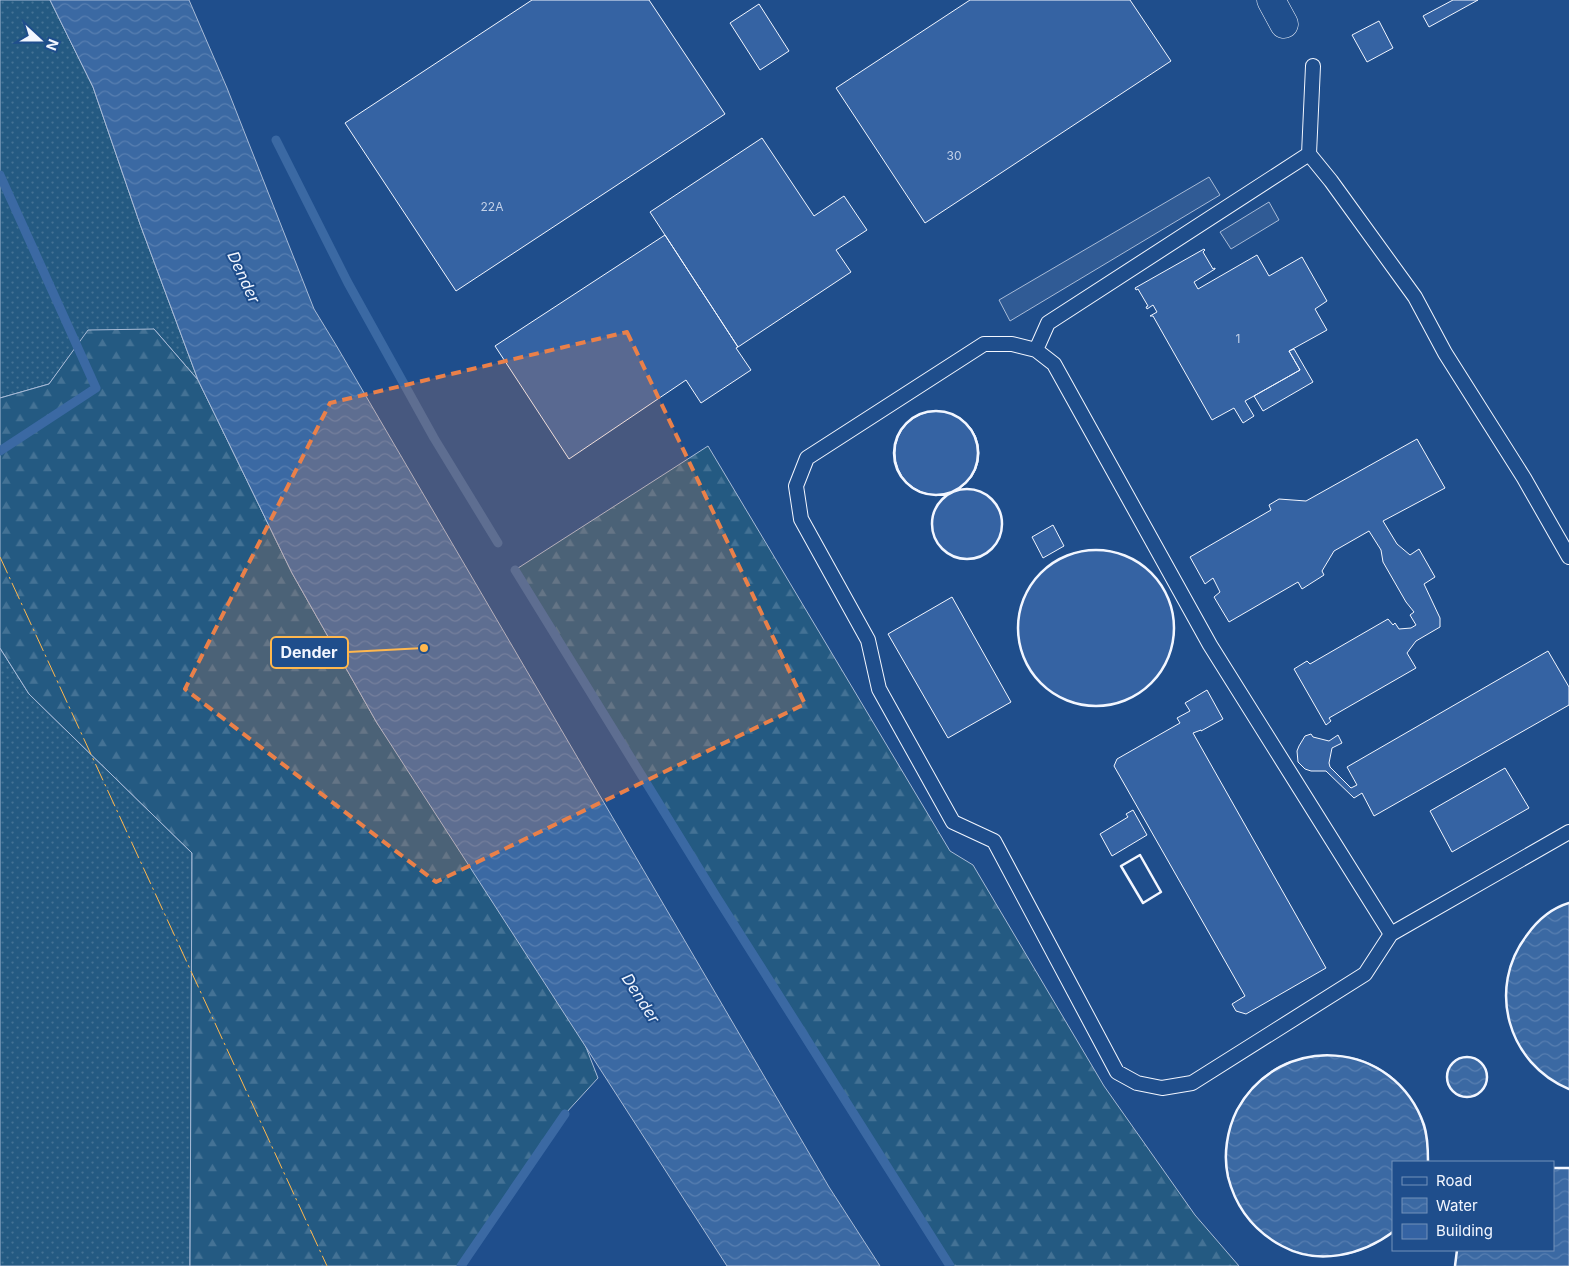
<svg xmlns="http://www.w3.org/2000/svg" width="1569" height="1266" font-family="Inter,sans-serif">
	<defs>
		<pattern id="grass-dots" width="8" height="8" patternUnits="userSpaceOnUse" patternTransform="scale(1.25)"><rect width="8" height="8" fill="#245a82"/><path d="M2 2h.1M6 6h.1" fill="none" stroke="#447295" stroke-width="1.8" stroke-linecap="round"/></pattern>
		<pattern id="forest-firs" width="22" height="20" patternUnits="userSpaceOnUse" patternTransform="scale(1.25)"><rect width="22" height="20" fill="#245a82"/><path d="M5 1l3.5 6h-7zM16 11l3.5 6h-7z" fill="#447295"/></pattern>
		<pattern id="water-waves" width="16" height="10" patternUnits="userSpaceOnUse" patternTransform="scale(1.25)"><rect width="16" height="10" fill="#3b69a3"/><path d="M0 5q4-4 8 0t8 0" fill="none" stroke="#587fb1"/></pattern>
	</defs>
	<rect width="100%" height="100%" fill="#1f4e8c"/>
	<!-- grass -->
	<path fill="url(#grass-dots)" stroke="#a8bbd7" d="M 0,0 L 50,0 L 93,87 L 140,224 L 198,380 L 154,329 L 72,353 L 49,384 L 0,398 Z
		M 0,648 L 29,694 L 192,853 L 190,1266 L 0,1266 Z"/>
	<!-- forest -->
	<path fill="url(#forest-firs)" stroke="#a8bbd7" d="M 154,329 L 198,380 L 292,573 L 377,723 L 465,850 L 584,1042 L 598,1078 L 565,1114 L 461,1266 L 190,1266 L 192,853 L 29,694 L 0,648 L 0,398 L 49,384 L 88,330 Z
		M 708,446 L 950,851 L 973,865 L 1104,1086 L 1195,1215 L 1239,1266 L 950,1266 L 716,896 L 515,570 Z"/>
	<!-- parking -->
	<path fill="#305b95" stroke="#a8bbd7" d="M 1209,177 L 1220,195 L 1010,321 L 999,300 Z
		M 1269,202 L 1279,220 L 1231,249 L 1220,232 Z"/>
	<!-- water -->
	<path fill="url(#water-waves)" stroke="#a8bbd7" d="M 50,0 L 189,0 L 227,88 L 314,309 L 336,345 L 829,1187 L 880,1266 L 727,1266 L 377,723 L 292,573 L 198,380 L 140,224 L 93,87 Z
		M 934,411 C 981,413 993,467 954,491 C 1005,477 1020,549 974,558 C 965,559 956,558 948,553 C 924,537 929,507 950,492 C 946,493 941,495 935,495 C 884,494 879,418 934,411 Z
		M1018 628a78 78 0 1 1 156 0a78 78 0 1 1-156 0Z
		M 1569,903 L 1569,1089 C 1508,1064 1486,988 1527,935 C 1537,921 1552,908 1569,903 Z
		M 1323,1055 C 1336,1056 1349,1056 1361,1060 C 1407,1076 1428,1116 1428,1162 L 1393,1162 L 1393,1232 C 1373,1247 1348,1258 1322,1256 C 1246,1252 1204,1173 1239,1106 C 1249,1088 1266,1072 1286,1063 C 1298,1059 1311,1057 1323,1055 Z
		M1447 1077a20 20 0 1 1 40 0a20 20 0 1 1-40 0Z
		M 1553,1168 L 1569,1168 L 1569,1266 L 1455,1266 L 1457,1250 L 1553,1250 Z"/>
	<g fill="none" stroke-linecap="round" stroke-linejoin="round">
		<!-- stream -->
		<path stroke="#3b69a3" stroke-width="9" d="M 276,140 L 348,283 L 434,438 L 498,543
			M 0,175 L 96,388 L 0,451
			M 515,570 L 716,896 L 950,1266
			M 461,1266 L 565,1114"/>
	</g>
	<!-- building -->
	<path fill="#3563a3" stroke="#f2f6ff" d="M 532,0 L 649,0 L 725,114 L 456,291 L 345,123 Z
		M 970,0 L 1130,0 L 1171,61 L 925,223 L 836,88 Z
		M 1453,0 L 1478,0 L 1429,27 L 1423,16 Z
		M 759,4 L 789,51 L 760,70 L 730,23 Z
		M 1379,21 L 1393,48 L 1367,62 L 1352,35 Z
		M 762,138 L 814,216 L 844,196 L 867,230 L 836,250 L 851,272 L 738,347 L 650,212 Z
		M 665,235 L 738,347 L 736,348 L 751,370 L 701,403 L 686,380 L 569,459 L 495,346 Z
		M 1204,249 L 1205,250 L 1203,252 L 1213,269 L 1215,268 L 1215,269 L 1194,282 L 1198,289 L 1257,255 L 1269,276 L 1302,257 L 1327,301 L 1315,309 L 1327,330 L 1289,351 L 1300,370 L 1245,401 L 1254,416 L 1243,423 L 1234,408 L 1212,420 L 1153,316 L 1150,316 L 1157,312 L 1153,305 L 1147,309 L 1146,307 L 1148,306 L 1138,289 L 1136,290 L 1135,288 Z
		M 1294,349 L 1313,382 L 1263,411 L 1254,396 L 1300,370 L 1289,351 Z
		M895 453a42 42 0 1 1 84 0a42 42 0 1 1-84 0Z
		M 1417,439 L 1445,488 L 1383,521 L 1397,544 L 1410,555 L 1419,549 L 1435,577 L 1424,584 L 1440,618 L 1440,627 L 1416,641 L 1407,653 L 1416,668 L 1329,718 L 1331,721 L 1326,725 L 1294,669 L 1307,661 L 1310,664 L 1388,619 L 1393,625 L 1395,623 L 1399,629 L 1411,628 L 1416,625 L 1410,615 L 1414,612 L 1406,602 L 1383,562 L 1381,550 L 1369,531 L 1334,551 L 1322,571 L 1324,575 L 1302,589 L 1298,582 L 1229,622 L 1214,597 L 1220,592 L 1213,578 L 1205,584 L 1190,557 L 1271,510 L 1269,505 L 1279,499 L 1306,501 Z
		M932 524a35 35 0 1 1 70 0a35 35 0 1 1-70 0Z
		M 1053,525 L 1064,546 L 1043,558 L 1032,537 Z
		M1018 628a78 78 0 1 1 156 0a78 78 0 1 1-156 0Z
		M 952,597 L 1011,702 L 948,738 L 888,634 Z
		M 1548,651 L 1569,687 L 1569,705 L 1374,816 L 1362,793 L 1354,798 L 1326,771 L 1311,771 L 1305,769 L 1298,762 L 1297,751 L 1299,746 L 1305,736 L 1311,734 L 1313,737 L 1329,741 L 1338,735 L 1342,743 L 1332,748 L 1329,763 L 1330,767 L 1351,788 L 1357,785 L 1347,767 Z
		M 1207,690 L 1223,719 L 1201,731 L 1201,730 L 1193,733 L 1326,968 L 1246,1014 L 1236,1011 L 1232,1004 L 1245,996 L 1114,766 L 1117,759 L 1180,723 L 1177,718 L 1190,711 L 1185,703 Z
		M 1505,768 L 1529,808 L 1452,852 L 1430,811 Z
		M 1133,810 L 1147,835 L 1112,856 L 1100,834 L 1128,817 L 1126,814 Z"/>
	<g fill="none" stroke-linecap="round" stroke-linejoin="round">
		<defs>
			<path id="lane" d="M 1313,66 L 1309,154 L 1331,181 L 1415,297 L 1445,353 L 1524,478 L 1569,557
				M 1036,350 L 1048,323 L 1309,154
				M 1391,934 L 1210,645 L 1054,364 L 1036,350 L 1012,344 L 984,344 L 807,458 L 796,486 L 801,519 L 868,640 L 879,689 L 953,822 L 994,841 L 1117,1072 L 1137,1083 L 1162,1088 L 1192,1083 L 1365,974 L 1391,934 L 1569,832"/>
			<path id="street" d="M 1271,0 L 1284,24"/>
		</defs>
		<!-- lane casing -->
		<use href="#lane" stroke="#f2f6ff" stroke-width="16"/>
		<!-- street casing -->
		<use href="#street" stroke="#f2f6ff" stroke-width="29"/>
		<!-- lane -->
		<use href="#lane" stroke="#1f4e8c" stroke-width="14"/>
		<!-- street -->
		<use href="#street" stroke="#1f4e8c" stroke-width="28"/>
		<!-- wall -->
		<path stroke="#f2f6ff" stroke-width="2.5" d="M894 453a42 42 0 1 1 84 0a42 42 0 1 1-84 0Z
			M932 524a35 35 0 1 1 70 0a35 35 0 1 1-70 0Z
			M1018 628a78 78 0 1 1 156 0a78 78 0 1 1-156 0Z
			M 1140,855 L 1161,892 L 1143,903 L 1121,866 Z
			M 1569,903 C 1552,908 1537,921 1527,935 C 1486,988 1508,1064 1569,1089
			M1447 1077a20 20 0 1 1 40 0a20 20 0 1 1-40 0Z
			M 1553,1168 L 1569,1168
			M 1393,1232 C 1362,1255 1318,1266 1282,1246 C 1254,1231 1236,1208 1228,1177 C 1223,1155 1227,1130 1237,1110 C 1280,1031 1394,1039 1424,1125 C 1428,1137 1428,1150 1428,1162
			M 1455,1266 L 1457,1250"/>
		<!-- power -->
		<path stroke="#ffb74d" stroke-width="1" stroke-dasharray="18 4 2.5 4" stroke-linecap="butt" d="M 0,557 L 327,1266"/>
	</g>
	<!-- marked area -->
	<path fill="#ea8049" fill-opacity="0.2" stroke="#ea8049" stroke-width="4" stroke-dasharray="10 6" stroke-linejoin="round" d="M 627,332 L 805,704 L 436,882 L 185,689 L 330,403 Z"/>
	<g text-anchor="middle" stroke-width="4" stroke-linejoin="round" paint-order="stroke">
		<!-- number labels -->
		<g font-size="12" fill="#c3d1e8">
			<text x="954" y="160">30</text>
			<text x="492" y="211">22A</text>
			<text x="1238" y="343">1</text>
		</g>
		<!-- water labels -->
		<g font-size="16" font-style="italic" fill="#f2f6ff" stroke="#1f4e8c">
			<text transform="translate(244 277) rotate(65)" y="6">Dender</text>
			<text transform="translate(641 998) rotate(57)" y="6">Dender</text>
		</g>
	</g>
	<!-- callouts -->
	<path fill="none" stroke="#ffb74d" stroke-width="2" d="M424 648L348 652"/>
	<circle fill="#ffb74d" stroke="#1f4e8c" stroke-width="2" cx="424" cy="648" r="5"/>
	<rect fill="#1f4e8c" stroke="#ffb74d" stroke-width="2" x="271" y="637" width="77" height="31" rx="5"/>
	<g font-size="16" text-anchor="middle" font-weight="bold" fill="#f2f6ff">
		<text x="309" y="658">Dender</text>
	</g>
	<!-- legend -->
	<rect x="1392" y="1161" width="162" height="90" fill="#1f4e8c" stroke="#7391ba"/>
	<rect x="1402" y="1177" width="25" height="8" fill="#1f4e8c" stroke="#7391ba"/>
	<text x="1436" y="1186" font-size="15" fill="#f2f6ff">Road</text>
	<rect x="1402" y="1198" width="25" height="15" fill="url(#water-waves)" stroke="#7391ba"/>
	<text x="1436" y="1211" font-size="15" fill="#f2f6ff">Water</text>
	<rect x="1402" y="1224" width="25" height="15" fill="#3563a3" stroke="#7391ba"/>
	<text x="1436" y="1236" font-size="15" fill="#f2f6ff">Building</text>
	<!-- north arrow -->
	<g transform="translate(40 40) rotate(111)" stroke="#1f4e8c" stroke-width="4" paint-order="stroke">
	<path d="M0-4L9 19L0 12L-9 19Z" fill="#f2f6ff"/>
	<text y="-8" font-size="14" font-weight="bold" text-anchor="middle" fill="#f2f6ff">N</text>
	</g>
</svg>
